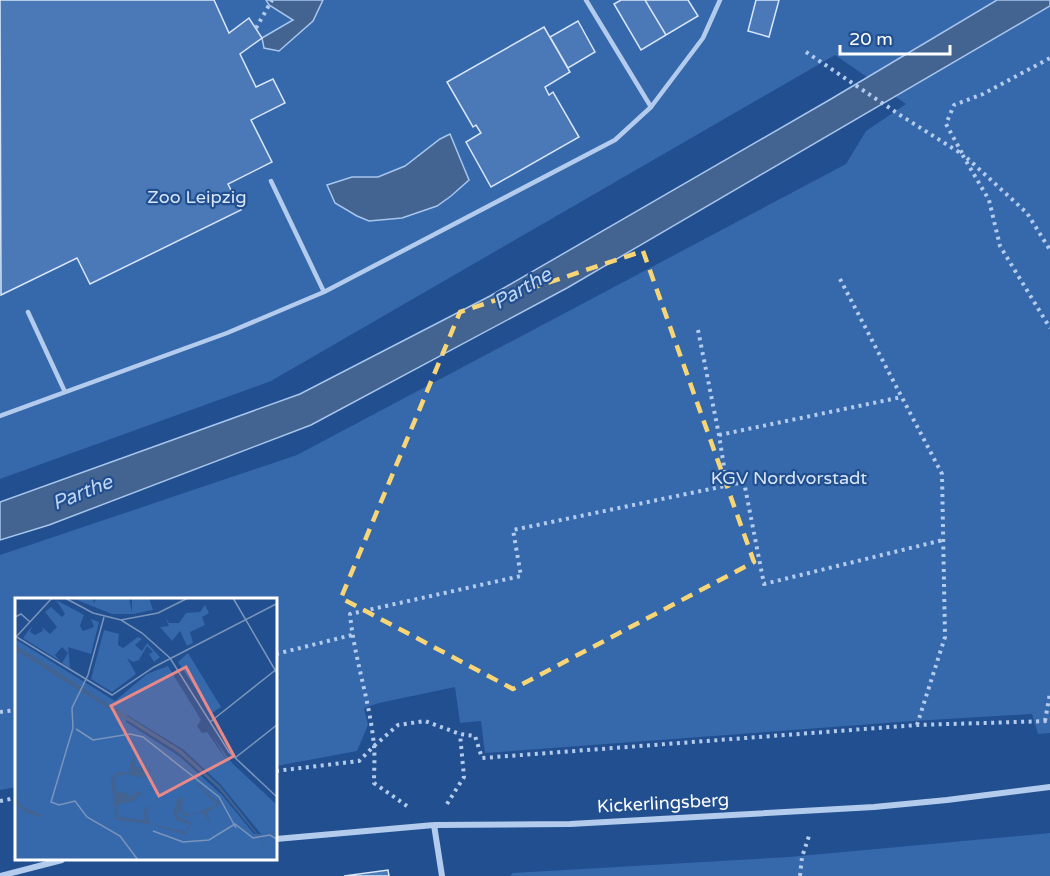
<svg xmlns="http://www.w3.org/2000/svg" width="1050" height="876" font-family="'Varela Round',sans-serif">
	<rect width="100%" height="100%" fill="#224f8f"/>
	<!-- green -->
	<path fill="#3668ac" d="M 0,0 L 1050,0 L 1050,733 L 1038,734 L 1032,714 L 913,721 L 485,753 L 481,721 L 460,723 L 455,687 L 379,703 L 364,708 L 368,725 L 357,751 L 276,766 L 276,600 L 16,600 L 16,787 L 0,790 L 0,555 L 297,455 L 846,164 L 866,131 L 906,104 L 835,55 L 271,381 L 0,479 Z
		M 1050,833 L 1050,876 L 510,876 L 513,873 L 789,857 Z"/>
	<!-- water -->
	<path fill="#436391" stroke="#a7c6ed" stroke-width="1.5" d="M 266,0 L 323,0 L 313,21 L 279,51 L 264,48 L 262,38 L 293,20 L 269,5 Z
		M 997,0 L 1050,0 L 1050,6 L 567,288 L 311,425 L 49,525 L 0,540 L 0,502 L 300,394 L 490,296 L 831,99 Z
		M 450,134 L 469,180 L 451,196 L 437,206 L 402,218 L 369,221 L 357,216 L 335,203 L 327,185 L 352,177 L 378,177 L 405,166 L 440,139 Z"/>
	<!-- building -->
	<path fill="#4b78b6" stroke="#d8e6f9" stroke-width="1.5" d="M 0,0 L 214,0 L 229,33 L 249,18 L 262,38 L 240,54 L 256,87 L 273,79 L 285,103 L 251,120 L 272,162 L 228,184 L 241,210 L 90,284 L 77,258 L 1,295 Z
		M 621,0 L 645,0 L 666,35 L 641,50 L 614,4 Z
		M 645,0 L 688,0 L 698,16 L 666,35 Z
		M 756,0 L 779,0 L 769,37 L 748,31 Z
		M 578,21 L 595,52 L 568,68 L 550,37 Z
		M 544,27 L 570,72 L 545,87 L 549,95 L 553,92 L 579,137 L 491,187 L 466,142 L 481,133 L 476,125 L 473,127 L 447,82 Z
		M 388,870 L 389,876 L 344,876 Z"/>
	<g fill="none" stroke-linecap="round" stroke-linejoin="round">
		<!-- path -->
		<path stroke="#b3cbec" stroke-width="4" stroke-dasharray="3 4.5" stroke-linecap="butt" d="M 256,28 L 272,0
			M 806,52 L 900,115 L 962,154 L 989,200 L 1000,246 L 1050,328
			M 962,153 L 946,124 L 954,105 L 983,94 L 1050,58
			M 967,158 L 1027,213 L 1050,250
			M 840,279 L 942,474 L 945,637 L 917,725
			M 698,330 L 719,435 L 727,486
			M 719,435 L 902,397
			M 276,654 L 352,635
			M 0,712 L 16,710
			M 1045,721 L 1050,693
			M 276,771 L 359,761 L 374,746 L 398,725 L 425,721 L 460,734 L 475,736 L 482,758 L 917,725 L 1050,721
			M 0,801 L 16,798
			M 447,804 L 464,777 L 460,734
			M 407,806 L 374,783 C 374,771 375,758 374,746 C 370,701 354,658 350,614 L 521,576 L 513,530 L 744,482 L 764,584 L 943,540
			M 800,876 L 802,857 L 810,833"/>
		<!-- lane -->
		<path stroke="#b3cbec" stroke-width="4.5" d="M 586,0 L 651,107
			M 271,181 L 324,292
			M 28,312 L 65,392
			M 0,416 L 227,333 L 324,292 L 615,140 L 651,107 L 703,38 L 720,0"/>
		<!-- street -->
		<path stroke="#b3cbec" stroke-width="6" d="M 434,825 L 442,876
			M 276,839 L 434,825 L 570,824 L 874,807 L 947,800 L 1050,787
			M 0,876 L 62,860"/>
	</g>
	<!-- marked area -->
	<path fill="none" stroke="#f8d575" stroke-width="4.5" stroke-dasharray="12 8" stroke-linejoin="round" d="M 643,251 L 754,562 L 513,689 L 341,598 L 460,312 Z"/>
	<g text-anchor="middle" stroke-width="4.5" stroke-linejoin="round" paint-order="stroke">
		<!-- park labels -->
		<g font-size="18" fill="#d8e6f9" stroke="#224f8f">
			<text x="197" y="203">Zoo Leipzig</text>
			<text x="789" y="484">KGV Nordvorstadt</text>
		</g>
		<!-- street labels -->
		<g font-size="18" fill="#fff" stroke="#224f8f">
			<text transform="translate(663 803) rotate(-3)" y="6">Kickerlingsberg</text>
		</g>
		<!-- water labels -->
		<g font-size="20" font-style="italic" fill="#bfd5f3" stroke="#224f8f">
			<text transform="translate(522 288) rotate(-30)" y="7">Parthe</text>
			<text transform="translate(82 492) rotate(-22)" y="7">Parthe</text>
		</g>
	</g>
	<!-- overview -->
	<g transform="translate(15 598)">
		<rect width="262" height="262" fill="#224f8f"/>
		<path d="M 57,0 L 78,0 L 79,6 L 81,0 L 114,0 L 117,15 L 117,0 L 134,0 L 138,12 L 118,16 L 97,16 ZM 41,2 L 69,17 L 65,28 L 68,33 L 79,29 L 76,21 L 84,24 L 76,56 L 53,49 L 55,70 L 47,65 L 53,55 L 47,49 L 40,57 L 45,63 L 8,40 L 17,28 L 15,34 L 20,37 L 28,33 L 27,29 L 35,36 L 42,29 L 30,14 L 36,9 L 47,19 L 50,16 ZM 190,7 L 194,15 L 187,19 L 190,27 L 175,34 L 178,45 L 172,48 L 165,33 L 157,43 L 145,29 L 154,28 L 150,19 L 154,25 L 164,25 L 171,15 L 185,14 ZM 89,32 L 104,36 L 103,47 L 108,50 L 123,39 L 127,41 L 120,47 L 127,53 L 132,45 L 145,59 L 139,64 L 134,56 L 138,54 L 132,48 L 124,62 L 118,64 L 112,60 L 121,76 L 97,94 L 76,81 ZM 0,41 L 100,103 L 132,76 L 153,68 L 186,122 L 182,128 L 187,135 L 192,134 L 215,167 L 198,139 L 217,165 L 262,207 L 262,262 L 0,262 ZM 112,117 L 169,152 L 206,187 L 246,236 L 239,236 L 207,197 L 164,158 L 111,124 ZM 173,55 L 206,109 L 197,115 L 163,64 Z" fill="#3668ac" fill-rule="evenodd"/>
		<path d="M 0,47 L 166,152 L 206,189 L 262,261 L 204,191 L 164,155 L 0,52 ZM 118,153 L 121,169 L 131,170 L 136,173 L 132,173 L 131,180 L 109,176 L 99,180 L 102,195 L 109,194 L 116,199 L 123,192 L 127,195 L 118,203 L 102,207 L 103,219 L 130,222 L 129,213 L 136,205 L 132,216 L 135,225 L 170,234 L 175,226 L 162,223 L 158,215 L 163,199 L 168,200 L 167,212 L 174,217 L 202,207 L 181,186 L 181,184 L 206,206 L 192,214 L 195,225 L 187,214 L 170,219 L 164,213 L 165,202 L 162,218 L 177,225 L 170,237 L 136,226 L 101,222 L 96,181 L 102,174 L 114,174 Z" fill="#436391"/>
		<path fill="none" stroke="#436391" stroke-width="3" d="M 0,202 L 10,212 L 26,218"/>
		<path fill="none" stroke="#7a95bc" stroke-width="1.5" d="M 50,0 L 78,15 L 106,22 L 143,15 L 173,0M 218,0 L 263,77M 0,19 L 6,16 L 15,24M 89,19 L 73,77 L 57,110 L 58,130 L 36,204 L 44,207 L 60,203 L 72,219 L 105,238 L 123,262M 106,22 L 127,35 L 155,60 L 214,154 L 263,200M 0,38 L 97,97 L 139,69 L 263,5M 1,39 L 37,0M 195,124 L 263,70M 61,131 L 78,142 L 115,136 L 128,139 L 204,199 L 221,230M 220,160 L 263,126M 138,233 L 168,244 L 194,242 L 220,226 L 238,240 L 255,237 L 263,242"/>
		<path fill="#e88989" fill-opacity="0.15" stroke="#e88989" stroke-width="3" d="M 171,69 L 219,158 L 144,198 L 96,108 Z"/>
		<rect width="262" height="262" fill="none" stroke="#fff" stroke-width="3"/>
	</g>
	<!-- scale -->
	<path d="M840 45v9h110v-9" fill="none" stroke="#ffffff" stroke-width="3"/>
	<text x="849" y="45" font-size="18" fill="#ffffff" stroke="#224f8f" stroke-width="4.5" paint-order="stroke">20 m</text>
</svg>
